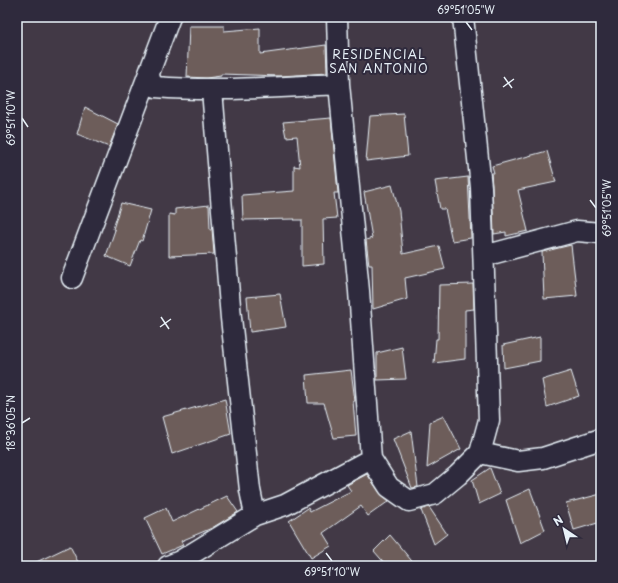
<svg xmlns="http://www.w3.org/2000/svg" width="618" height="583" font-family="'Playpen Sans',sans-serif">
	<rect width="100%" height="100%" fill="#423946"/>
	<filter id="ink" filterUnits="userSpaceOnUse"><feTurbulence type="fractalNoise" baseFrequency=".025" numOctaves="2"/><feDisplacementMap in="SourceGraphic" scale="8" xChannelSelector="R" yChannelSelector="G"/><feConvolveMatrix kernelMatrix="1 2 1 2 8 2 1 2 1" color-interpolation-filters="sRGB"/></filter>
	<g filter="url(#ink)">
		<!-- building -->
		<path fill="#6d5d5a" stroke="#e8f1f8" d="M 189,26 L 224,26 L 224,31 L 260,28 L 260,54 L 326,45 L 327,73 L 281,76 L 221,74 L 221,76 L 206,78 L 187,77 Z
			M 85,107 L 118,124 L 109,147 L 77,134 Z
			M 404,114 L 408,156 L 366,161 L 370,116 Z
			M 331,118 L 338,193 L 334,193 L 337,218 L 323,219 L 324,264 L 302,266 L 302,220 L 294,220 L 295,219 L 243,220 L 242,195 L 294,191 L 294,166 L 300,167 L 297,136 L 286,137 L 283,122 Z
			M 547,151 L 556,182 L 518,190 L 528,231 L 506,236 L 506,232 L 494,234 L 492,187 L 491,173 L 494,173 L 492,166 Z
			M 468,177 L 471,238 L 452,241 L 445,209 L 440,209 L 435,181 Z
			M 392,185 L 399,211 L 403,254 L 439,246 L 445,269 L 405,278 L 407,299 L 373,309 L 372,265 L 369,265 L 366,240 L 372,238 L 364,192 Z
			M 121,203 L 151,210 L 142,241 L 140,240 L 130,266 L 106,256 L 115,230 L 113,229 Z
			M 209,205 L 210,229 L 212,229 L 214,254 L 169,256 L 169,214 L 175,215 L 175,209 Z
			M 571,245 L 577,296 L 544,299 L 542,252 Z
			M 473,284 L 474,309 L 465,310 L 465,359 L 434,363 L 436,339 L 438,339 L 439,285 Z
			M 280,294 L 286,327 L 250,332 L 247,297 Z
			M 540,337 L 540,361 L 504,368 L 503,345 Z
			M 402,347 L 406,379 L 377,380 L 377,353 Z
			M 351,370 L 355,401 L 353,401 L 356,436 L 334,438 L 324,403 L 308,403 L 306,375 Z
			M 571,371 L 579,396 L 547,407 L 542,380 Z
			M 225,399 L 231,434 L 172,454 L 162,417 Z
			M 444,416 L 461,449 L 427,468 L 430,422 Z
			M 411,431 L 418,487 L 412,488 L 393,439 Z
			M 490,468 L 500,494 L 479,504 L 472,480 Z
			M 367,474 L 380,493 L 389,501 L 368,516 L 361,506 L 323,533 L 331,546 L 311,558 L 289,521 L 308,508 L 310,512 L 351,491 L 347,485 Z
			M 530,489 L 545,530 L 520,543 L 506,500 Z
			M 601,494 L 601,522 L 574,530 L 566,503 Z
			M 227,496 L 238,512 L 212,528 L 181,541 L 183,545 L 162,554 L 145,518 L 166,508 L 172,522 Z
			M 429,507 L 447,534 L 434,544 L 421,510 Z
			M 390,535 L 416,566 L 387,566 L 374,551 Z
			M 70,546 L 80,566 L 28,566 Z"/>
		<g fill="none" stroke-linecap="round" stroke-linejoin="round">
			<defs>
				<path id="minor" d="M 170,17 L 149,73 L 150,81 L 156,87 C 217,92 278,87 339,84
					M 337,17 L 339,84 L 359,291 L 371,459 L 389,487 L 409,501 L 435,494 L 458,475 L 480,453 L 489,420 L 481,187 L 463,17
					M 212,90 L 231,318 L 250,490 L 255,515 L 285,505 L 371,459
					M 484,256 L 577,231 L 601,233
					M 72,278 L 149,73
					M 480,453 L 518,461 L 543,458 L 601,439
					M 168,566 L 180,561 L 255,515"/>
			</defs>
			<!-- minor casing -->
			<use href="#minor" stroke="#e8f1f8" stroke-width="23"/>
			<!-- minor -->
			<use href="#minor" stroke="#2f2a3d" stroke-width="20"/>
		</g>
	</g>
	<!-- ticks -->
	<path fill="none" stroke="#e8f1f8" stroke-width="1.5" d="M 466,22 L 472,30M 504,77 L 512,88M 503,87 L 514,79M 22,118 L 28,127M 590,200 L 596,208M 161,317 L 169,329M 160,327 L 171,319M 22,423 L 30,418M 326,553 L 332,561"/>
	<g text-anchor="middle" stroke-width="4" stroke-linejoin="round" paint-order="stroke">
		<!-- neighbourhood labels -->
		<g font-size="12" letter-spacing="1" fill="#e8f1f8" stroke="#2f2a3d">
			<text x="379" y="59">RESIDENCIAL<tspan x="379" dy="14">SAN ANTONIO</tspan></text>
		</g>
	</g>
	<!-- margin -->
	<rect width="618" height="583" fill="none" stroke="#2f2a3d" stroke-width="44"/>
	<!-- north arrow -->
	<g transform="translate(564 529) rotate(325)" stroke="#2f2a3d" stroke-width="3" paint-order="stroke">
	<path d="M0-3L7 15L0 10L-7 15Z" fill="#e8f1f8"/>
	<text y="-6" font-size="11" font-weight="bold" text-anchor="middle" fill="#e8f1f8">N</text>
	</g>
	<rect x="22" y="22" width="574" height="539" fill="none" stroke="#e8f1f8" stroke-width="1.5"/>
	<g font-size="10" text-anchor="middle" fill="#e8f1f8">
		<text x="466" y="14">69°51'05"W</text>
		<text transform="translate(11 118) rotate(-90)" y="4">69°51'10"W</text>
		<text transform="translate(607 208) rotate(-90)" y="4">69°51'05"W</text>
		<text transform="translate(11 423) rotate(-90)" y="4">18°36'05"N</text>
		<text x="332" y="576">69°51'10"W</text>
	</g>
</svg>
